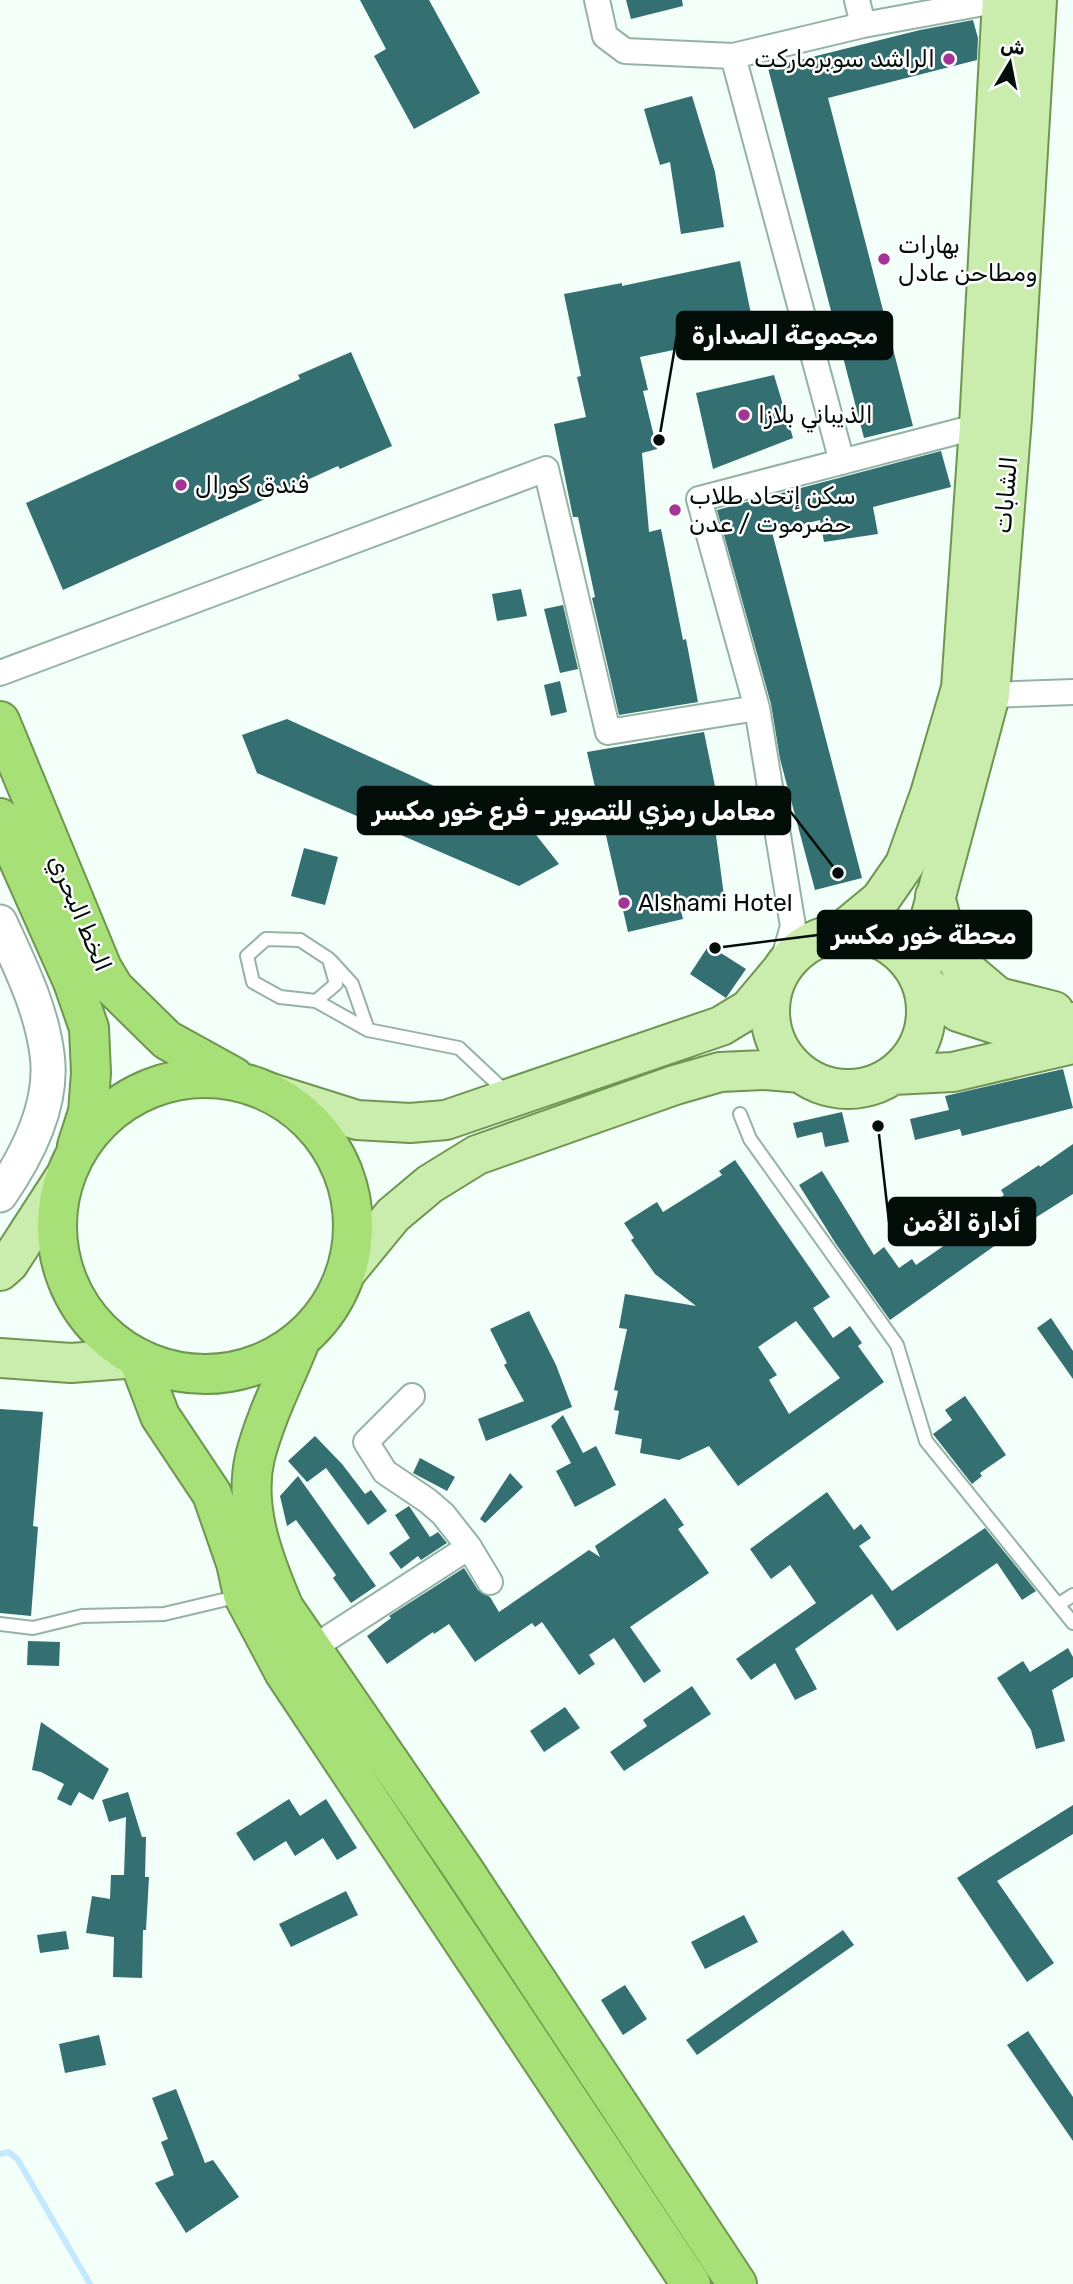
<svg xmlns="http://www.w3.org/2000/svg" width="1073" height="2284" font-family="Rubik,Cairo,sans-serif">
	<rect width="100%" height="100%" fill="#f3fff9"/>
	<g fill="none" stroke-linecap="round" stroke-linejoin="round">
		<!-- stream -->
		<path stroke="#c4e9fe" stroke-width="6" d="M 0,2154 L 9,2152 L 18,2160 L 90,2284"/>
	</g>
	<!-- building -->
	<path fill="#346f71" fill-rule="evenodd" d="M 360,0 L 429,0 L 480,93 L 414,129 L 374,56 L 386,49 Z
		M 626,0 L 682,0 L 683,6 L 631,19 Z
		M 973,20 L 978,38 L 977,60 L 828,98 L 913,426 L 864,438 L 768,68 L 920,30 Z
		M 692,96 L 715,172 L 724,227 L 681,234 L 670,162 L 660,165 L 644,109 Z
		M 740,261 L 755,333 L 640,357 L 648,390 L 643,391 L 657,449 L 642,453 L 649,532 L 661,529 L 683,640 L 686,639 L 698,702 L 619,715 L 592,598 L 595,597 L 578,517 L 573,517 L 554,424 L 586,417 L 577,377 L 581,376 L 564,294 L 622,283 L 622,286 Z
		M 351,352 L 392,446 L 340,469 L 338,466 L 63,590 L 26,503 L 300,379 L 298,375 Z
		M 774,375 L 793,438 L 713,469 L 696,393 Z
		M 941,451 L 951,487 L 873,507 L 878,534 L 824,542 L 820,520 L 772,532 L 862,878 L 815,890 L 780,759 L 771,704 L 717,510 Z
		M 521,589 L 527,616 L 497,621 L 492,594 Z
		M 563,605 L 578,669 L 560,673 L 544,609 Z
		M 560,681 L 567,712 L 551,716 L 544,685 Z
		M 287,719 L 533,831 L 559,864 L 519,886 L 257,773 L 242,735 Z
		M 704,732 L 717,796 L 711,797 L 724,896 L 679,902 L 683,919 L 628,932 L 587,752 Z
		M 304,848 L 338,857 L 325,905 L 291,896 Z
		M 707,948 L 713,948 L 746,969 L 726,998 L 690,974 Z
		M 1063,1069 L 1073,1108 L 962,1136 L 960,1129 L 915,1140 L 910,1119 L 949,1110 L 945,1096 Z
		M 842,1112 L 849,1142 L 825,1147 L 822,1132 L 797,1138 L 793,1123 Z
		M 1073,1144 L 1073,1194 L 1024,1225 L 890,1320 L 836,1244 L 799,1185 L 822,1171 L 874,1255 L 884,1247 L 899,1268 L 912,1259 L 916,1265 L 974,1225 L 970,1219 L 1004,1195 L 1001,1190 L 1039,1165 L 1040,1167 Z
		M 735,1160 L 830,1297 L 813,1308 L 833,1338 L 850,1326 L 862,1343 L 858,1346 L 884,1382 L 738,1486 L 709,1446 L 679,1460 L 640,1453 L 642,1439 L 615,1434 L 619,1411 L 614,1410 L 618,1391 L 614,1390 L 627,1329 L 619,1328 L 625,1294 L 696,1306 L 655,1274 L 631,1240 L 634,1238 L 624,1223 L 657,1202 L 663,1212 L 722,1175 L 719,1171 ZM 796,1321 L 840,1378 L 789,1414 L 769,1380 L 777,1375 L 758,1347 Z
		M 529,1311 L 556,1365 L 572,1407 L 486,1441 L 478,1419 L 524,1401 L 504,1365 L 507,1363 L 490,1329 Z
		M 1051,1318 L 1073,1351 L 1073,1379 L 1037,1328 Z
		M 965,1396 L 1006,1455 L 980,1473 L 982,1476 L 972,1484 L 933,1434 L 952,1420 L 945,1410 Z
		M 0,1409 L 43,1412 L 33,1526 L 38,1527 L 31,1616 L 0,1613 Z
		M 563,1415 L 583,1453 L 596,1446 L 616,1485 L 575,1507 L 556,1471 L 571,1463 L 551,1426 Z
		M 315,1436 L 342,1464 L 365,1494 L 371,1490 L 387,1511 L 368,1525 L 326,1468 L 307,1482 L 288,1461 Z
		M 420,1458 L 455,1477 L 447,1491 L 413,1473 Z
		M 510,1473 L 523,1487 L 485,1523 L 480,1519 Z
		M 298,1476 L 376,1586 L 351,1603 L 333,1578 L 336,1575 L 296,1520 L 287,1526 L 280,1496 Z
		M 827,1492 L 854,1530 L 861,1524 L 871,1538 L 859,1546 L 892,1591 L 985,1528 L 1036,1591 L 1022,1600 L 997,1563 L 897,1631 L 872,1594 L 795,1649 L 817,1689 L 795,1700 L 775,1663 L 751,1680 L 736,1659 L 816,1603 L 790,1565 L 771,1579 L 750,1549 Z
		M 665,1498 L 684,1525 L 678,1529 L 709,1573 L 630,1627 L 661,1671 L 644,1683 L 614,1638 L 589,1655 L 595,1664 L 579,1675 L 542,1622 L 535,1627 L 532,1623 L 475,1662 L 449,1624 L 434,1634 L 433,1632 L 387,1664 L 367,1636 L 391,1618 L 389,1616 L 464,1568 L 478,1590 L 490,1597 L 499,1612 L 589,1550 L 600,1557 L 595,1546 Z
		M 409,1506 L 430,1537 L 438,1532 L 447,1543 L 421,1560 L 418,1556 L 401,1569 L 389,1553 L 410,1538 L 395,1515 Z
		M 28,1641 L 60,1642 L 59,1666 L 27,1665 Z
		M 1068,1648 L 1073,1657 L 1073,1677 L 1052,1690 L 1065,1741 L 1036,1749 L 1031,1730 L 997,1678 L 1023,1661 L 1030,1672 Z
		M 692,1686 L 711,1714 L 624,1771 L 610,1752 L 647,1726 L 643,1720 Z
		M 565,1707 L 580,1728 L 544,1752 L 530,1731 Z
		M 41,1722 L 109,1769 L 93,1800 L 79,1792 L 71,1806 L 57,1799 L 64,1784 L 41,1772 L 32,1770 Z
		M 128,1792 L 142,1837 L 146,1837 L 145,1877 L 149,1877 L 146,1930 L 143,1930 L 142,1978 L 113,1977 L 114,1937 L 86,1933 L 92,1896 L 110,1899 L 111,1875 L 124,1875 L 126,1817 L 109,1822 L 102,1800 Z
		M 289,1799 L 300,1816 L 326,1799 L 357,1848 L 337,1860 L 323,1838 L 295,1856 L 286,1841 L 254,1861 L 236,1833 Z
		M 1073,1805 L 1073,1834 L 997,1881 L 1054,1963 L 1027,1982 L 957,1878 Z
		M 346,1891 L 358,1915 L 291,1947 L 279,1924 Z
		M 744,1915 L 758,1942 L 705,1969 L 691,1942 Z
		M 843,1930 L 854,1945 L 697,2055 L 686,2040 Z
		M 66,1931 L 69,1949 L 40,1953 L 37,1935 Z
		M 625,1985 L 647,2019 L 623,2035 L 601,2000 Z
		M 1028,2031 L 1073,2097 L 1073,2141 L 1007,2045 Z
		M 99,2035 L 106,2065 L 65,2073 L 59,2044 Z
		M 176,2089 L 205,2163 L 213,2160 L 239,2197 L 186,2233 L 155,2183 L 174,2175 L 161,2142 L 168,2139 L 152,2098 Z"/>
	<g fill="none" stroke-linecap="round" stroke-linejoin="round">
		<defs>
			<path id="lane" d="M 266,939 L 300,940 L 329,959 L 336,984 L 316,1001 L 280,997 L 253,982 L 247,956 Z
				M 331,961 L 352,984 L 368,1030
				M 316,1001 L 368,1030 L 459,1048 L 508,1094
				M 740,1114 L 750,1139 L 897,1345 L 926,1441 L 1073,1623
				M 1059,1604 L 1073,1595
				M 0,1624 L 33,1628 L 82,1616 L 164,1614 L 240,1596"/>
			<path id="street" d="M 597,0 L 605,36 L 625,51 L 733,56 L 863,25 L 1000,0
				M 857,0 L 863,25
				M 733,56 L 842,462
				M 0,673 L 546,469 L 608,732 L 757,708
				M 990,695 L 1073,692
				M 780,972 L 793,926 L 757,708 L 699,499 L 979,426
				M 412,1396 L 366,1442 L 385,1472 L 428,1501 L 443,1514 L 469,1547 L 490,1582
				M 311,1649 L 469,1547"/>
			<path id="secondary" d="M 0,922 C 19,964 41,1007 47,1054 C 54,1103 27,1156 0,1195"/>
			<path id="primary" d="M 1037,0 L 1012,418 L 990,695 L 924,941 L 921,981 L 958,1012 L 998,1025 L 1073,1022
				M 935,896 L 945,934 L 959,964 L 998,997 L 1054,1011
				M770 1011a78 78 0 1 1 156 0a78 78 0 1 1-156 0Z
				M 840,933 L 880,900 L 905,864 L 930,794 L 961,688 L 979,426 L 1002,0
				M 893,1075 L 953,1072 L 1073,1044
				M 268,1092 L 357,1120 L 410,1123 L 446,1120 L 721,1026 L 749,1009 L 780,972
				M 0,1271 L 9,1263 L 64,1178
				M 347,1271 L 393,1215 L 430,1184 L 477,1155 L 675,1085 L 720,1072 L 766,1070 L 801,1073
				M 0,1358 L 71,1363 L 138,1358"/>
			<path id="highway" d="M 0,721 L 102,968 L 114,988 L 167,1040 L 234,1077
				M 0,818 L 73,982 L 89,1028 L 91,1073 L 88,1112 L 77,1146
				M57 1226a148 148 0 1 1 296 0a148 148 0 1 1-296 0Z
				M 300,1341 C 285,1379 265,1417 255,1457 C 243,1508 264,1561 284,1608 L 463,1869 L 737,2284
				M 138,1358 L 160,1416 L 212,1494 L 236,1563 L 243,1595 L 284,1672 L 691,2284"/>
		</defs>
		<!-- lane casing -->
		<use href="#lane" stroke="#95b3a5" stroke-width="16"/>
		<!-- street casing -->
		<use href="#street" stroke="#95b3a5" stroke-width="28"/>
		<!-- secondary casing -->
		<use href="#secondary" stroke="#95b3a5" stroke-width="37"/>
		<!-- primary casing -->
		<use href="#primary" stroke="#6e9650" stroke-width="42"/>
		<!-- highway casing -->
		<use href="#highway" stroke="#6e9650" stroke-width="42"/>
		<!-- lane -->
		<use href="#lane" stroke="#fff" stroke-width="12"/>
		<!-- street -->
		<use href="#street" stroke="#fff" stroke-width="24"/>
		<!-- secondary -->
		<use href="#secondary" stroke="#fff" stroke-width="33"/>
		<!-- primary -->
		<use href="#primary" stroke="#caecad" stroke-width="38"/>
		<!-- highway -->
		<use href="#highway" stroke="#a7e076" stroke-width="38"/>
	</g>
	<!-- markers -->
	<g fill="#a23595" stroke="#fff" stroke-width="2.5">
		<circle cx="949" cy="59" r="7"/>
		<circle cx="884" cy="259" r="7"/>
		<circle cx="744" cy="415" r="7"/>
		<circle cx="181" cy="485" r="7"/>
		<circle cx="675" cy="510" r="7"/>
		<circle cx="624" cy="903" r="7"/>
	</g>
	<g text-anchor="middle" stroke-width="5" stroke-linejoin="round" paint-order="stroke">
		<!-- poi labels -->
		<g font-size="24" fill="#040e09" stroke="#fff" text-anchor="start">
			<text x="935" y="67" text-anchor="end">الراشد سوبرماركت</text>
			<text x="898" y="253">بهارات<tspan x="898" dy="28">ومطاحن عادل</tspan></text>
			<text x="758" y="423">الذيباني بلازا</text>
			<text x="195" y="493">فندق كورال</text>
			<text x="689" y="504">سكن إتحاد طلاب<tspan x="689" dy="28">حضرموت / عدن</tspan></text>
			<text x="638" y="911">Alshami Hotel</text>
		</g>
		<!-- street labels -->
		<g font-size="24" fill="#040e09" stroke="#fff">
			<text transform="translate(1006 495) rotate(-85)" y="8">الشابات</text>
			<text transform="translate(80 913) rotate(67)" y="8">الخط البحري</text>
		</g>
	</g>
	<!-- callouts -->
	<path fill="none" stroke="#040e09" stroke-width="2.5" d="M659 440L677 335M838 873L790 811M715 948L818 935M878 1126L889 1222"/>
	<g fill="#040e09" stroke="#fff" stroke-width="2.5">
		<circle cx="659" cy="440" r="7"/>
		<circle cx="838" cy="873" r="7"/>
		<circle cx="715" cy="948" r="7"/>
		<circle cx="878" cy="1126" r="7"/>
	</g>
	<g fill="#040e09" stroke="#040e09" stroke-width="2.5">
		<rect x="677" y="312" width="215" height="47" rx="7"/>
		<rect x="358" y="787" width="432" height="47" rx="7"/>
		<rect x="818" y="911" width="213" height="47" rx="7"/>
		<rect x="889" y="1198" width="146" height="47" rx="7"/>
	</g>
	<g font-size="26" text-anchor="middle" font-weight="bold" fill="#fff">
		<text x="785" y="344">مجموعة الصدارة</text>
		<text x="574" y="820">معامل رمزي للتصوير - فرع خور مكسر</text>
		<text x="924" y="944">محطة خور مكسر</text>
		<text x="962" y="1231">أدارة الأمن</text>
	</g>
	<!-- north arrow -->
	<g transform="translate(1010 63) rotate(10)" stroke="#ffffff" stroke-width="5" paint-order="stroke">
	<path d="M0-5L12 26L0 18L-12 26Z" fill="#040e09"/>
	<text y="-10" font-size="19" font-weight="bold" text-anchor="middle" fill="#040e09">ش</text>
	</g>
</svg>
